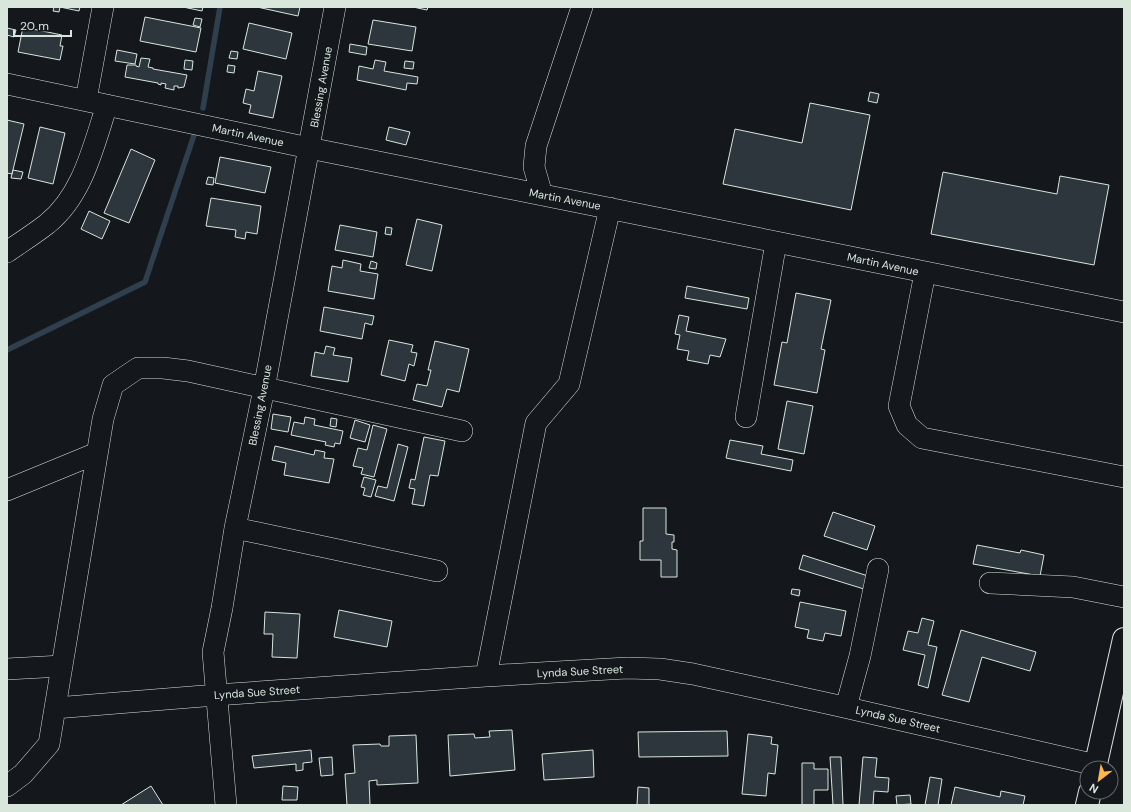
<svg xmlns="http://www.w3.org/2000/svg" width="1131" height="812" font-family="'DM Sans',sans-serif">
	<rect width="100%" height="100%" fill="#14181c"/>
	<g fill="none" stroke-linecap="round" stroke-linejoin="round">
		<!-- stream -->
		<path stroke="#2f3f4d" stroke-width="5.5" d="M 203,108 L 220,7
			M 7,350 L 145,282 L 194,135"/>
	</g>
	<!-- building -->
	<path fill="#2c363c" stroke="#d8e6dc" d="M 54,7 L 80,7 L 79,11 L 60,7 L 59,12 L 53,11 Z
		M 183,7 L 203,7 L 202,11 Z
		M 257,7 L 300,7 L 298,16 Z
		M 413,7 L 428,7 L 427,10 Z
		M 145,17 L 201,28 L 196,52 L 140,41 Z
		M 195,18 L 202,19 L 200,27 L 193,25 Z
		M 373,20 L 416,27 L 412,51 L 368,44 Z
		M 249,23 L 292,33 L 286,59 L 243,49 Z
		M 23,27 L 62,35 L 60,46 L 63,46 L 60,60 L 18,52 Z
		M 7,28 L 16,30 L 14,37 L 7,35 Z
		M 350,44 L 367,47 L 366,55 L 349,52 Z
		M 117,50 L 137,54 L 135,64 L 115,61 Z
		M 231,51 L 238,52 L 237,59 L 229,58 Z
		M 141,58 L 150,59 L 148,67 L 153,68 L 153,69 L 187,75 L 184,87 L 178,88 L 178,86 L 174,86 L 174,90 L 165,88 L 166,84 L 161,83 L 161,85 L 158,84 L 158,83 L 125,77 L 127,65 L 136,65 L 136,66 L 139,67 Z
		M 185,60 L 193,61 L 192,70 L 184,69 Z
		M 375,60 L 386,62 L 384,71 L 418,77 L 417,84 L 407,83 L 406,90 L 357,80 L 359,66 L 373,69 Z
		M 405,61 L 414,62 L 413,69 L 404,68 Z
		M 228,65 L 235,66 L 234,73 L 227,72 Z
		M 258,71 L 282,76 L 273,118 L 249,113 L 251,105 L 243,103 L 246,89 L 254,91 Z
		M 870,92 L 879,94 L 877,103 L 868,101 Z
		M 810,103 L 870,115 L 851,210 L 723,184 L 735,129 L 802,143 Z
		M 7,120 L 24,124 L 12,174 L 7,173 Z
		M 40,127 L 65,133 L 53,184 L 28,178 Z
		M 389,127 L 410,132 L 406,145 L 386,140 Z
		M 131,149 L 155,160 L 129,223 L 104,213 Z
		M 220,157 L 271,167 L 265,193 L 215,183 Z
		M 13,170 L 23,172 L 21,179 L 11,178 Z
		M 943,172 L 1057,194 L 1060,176 L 1109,185 L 1094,265 L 931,234 Z
		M 208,177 L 214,178 L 213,185 L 206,184 Z
		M 211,198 L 261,206 L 257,234 L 246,232 L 245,239 L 235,237 L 236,230 L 206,226 Z
		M 89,211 L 110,221 L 102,239 L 81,229 Z
		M 417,219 L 442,225 L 432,271 L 406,265 Z
		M 340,225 L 377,232 L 373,257 L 335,250 Z
		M 386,227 L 392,228 L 391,235 L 385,234 Z
		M 343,260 L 361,264 L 360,271 L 378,274 L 374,299 L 328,291 L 332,266 L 342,268 Z
		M 371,261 L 377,263 L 376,269 L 369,268 Z
		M 687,286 L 749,298 L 747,309 L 685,298 Z
		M 796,293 L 831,300 L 821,349 L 825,350 L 817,393 L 774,385 L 782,342 L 787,343 Z
		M 324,307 L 374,316 L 372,325 L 365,323 L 362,339 L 320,331 Z
		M 679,315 L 689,317 L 686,331 L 726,339 L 720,357 L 710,355 L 708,364 L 687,360 L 689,351 L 677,349 L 680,335 L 675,334 Z
		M 389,340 L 413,345 L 411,352 L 417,353 L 414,366 L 409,364 L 405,381 L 381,375 Z
		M 435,341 L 469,349 L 459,392 L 447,389 L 442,407 L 413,400 L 417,384 L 427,386 L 431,370 L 428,370 Z
		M 326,346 L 335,348 L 333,355 L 352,358 L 348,382 L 311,376 L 315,352 L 324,354 Z
		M 787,401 L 813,406 L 804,454 L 778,449 Z
		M 273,414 L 291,417 L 288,432 L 271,429 Z
		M 305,417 L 315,419 L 314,425 L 343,431 L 340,444 L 335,443 L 334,447 L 325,445 L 326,442 L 291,435 L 294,422 L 304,424 Z
		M 331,418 L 337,419 L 336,427 L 330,426 Z
		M 355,420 L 370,425 L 365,442 L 350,438 Z
		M 373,425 L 387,429 L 374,477 L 361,474 L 363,468 L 353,466 L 358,448 L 367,450 Z
		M 424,437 L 445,441 L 438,476 L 430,475 L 424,506 L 412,504 L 415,489 L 409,488 L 411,479 L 415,480 Z
		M 730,440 L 763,446 L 761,454 L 793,460 L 791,471 L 726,458 Z
		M 398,444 L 408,447 L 394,501 L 375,496 L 378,486 L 387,488 Z
		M 275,446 L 314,455 L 315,450 L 325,452 L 324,458 L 334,459 L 329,483 L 284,475 L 286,463 L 272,460 Z
		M 364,477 L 376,480 L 371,497 L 363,495 L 365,488 L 361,487 Z
		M 643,508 L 666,508 L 666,534 L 674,535 L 674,542 L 672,542 L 672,549 L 677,550 L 677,577 L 661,577 L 661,560 L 640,560 L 640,541 L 643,541 Z
		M 833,512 L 875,526 L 867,550 L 824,536 Z
		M 977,545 L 1020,553 L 1021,550 L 1044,555 L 1040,576 L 973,564 Z
		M 803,555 L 868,576 L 864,589 L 799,569 Z
		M 792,589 L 800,590 L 799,596 L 791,594 Z
		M 800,602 L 846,611 L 841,636 L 825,633 L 823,641 L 807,638 L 809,630 L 795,627 Z
		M 339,610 L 392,621 L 387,647 L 334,637 Z
		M 265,612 L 300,614 L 297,658 L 272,657 L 273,634 L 264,634 Z
		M 922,618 L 934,621 L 928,645 L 937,647 L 928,688 L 918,685 L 925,655 L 903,650 L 908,631 L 918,633 Z
		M 961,630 L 1036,652 L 1030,671 L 982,657 L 969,702 L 942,695 Z
		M 512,730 L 515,770 L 450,776 L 448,735 L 474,734 L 475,738 L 490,737 L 489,731 Z
		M 727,731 L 728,756 L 639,757 L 638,732 Z
		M 748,734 L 772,737 L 771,744 L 778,745 L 775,774 L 768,773 L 766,796 L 742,794 Z
		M 416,735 L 418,783 L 377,785 L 377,780 L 369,781 L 370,805 L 347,805 L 345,774 L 355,773 L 353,745 L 380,744 L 381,746 L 389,746 L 389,736 Z
		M 311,750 L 312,762 L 303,763 L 303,770 L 296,771 L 296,764 L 254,768 L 252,756 Z
		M 593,750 L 594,777 L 544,780 L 542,754 Z
		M 332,757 L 333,775 L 321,776 L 319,758 Z
		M 830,757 L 841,757 L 843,805 L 833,805 Z
		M 863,757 L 877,758 L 875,777 L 889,778 L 888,792 L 874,791 L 873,805 L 859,805 Z
		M 802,763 L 814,763 L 814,769 L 828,769 L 828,790 L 814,790 L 814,805 L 802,805 Z
		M 930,777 L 942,779 L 938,805 L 925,805 Z
		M 151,786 L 163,805 L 121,805 Z
		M 283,786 L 298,787 L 297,800 L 282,800 Z
		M 638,787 L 649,788 L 649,805 L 637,805 Z
		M 955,787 L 1000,797 L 1001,791 L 1025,796 L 1023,805 L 951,805 Z
		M 910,795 L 911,804 L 897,805 L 896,796 Z"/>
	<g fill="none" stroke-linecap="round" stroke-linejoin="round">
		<defs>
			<path id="minor" d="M 7,84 L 309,148 L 1124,312
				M 86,100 L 103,7
				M 542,195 L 534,167 L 536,146 L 582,7
				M 7,252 C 20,243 34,234 47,224 C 83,195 93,147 107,105
				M 925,273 L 899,406 L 907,425 L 922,438 L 1124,477
				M 746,417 L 776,242
				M 7,490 L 97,453
				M 235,528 L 437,571
				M 990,583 L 1073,587 L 1124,597
				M 7,669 L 62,666
				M 486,676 L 536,423 L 569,384 L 610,208
				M 846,707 L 860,656 L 878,569
				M 55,708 L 216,695 L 486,676 L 627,668 L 660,669 L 693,674 L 835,705 L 1096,765
				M 7,786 L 23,774 L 49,744 L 103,419 L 113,385 L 138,368 L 163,368 L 188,371 L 462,431
				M 226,805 L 213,652 L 222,608 L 235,528 L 264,389 L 335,7"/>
			<path id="major" d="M 1095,768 L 1124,639
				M 1087,805 L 1090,792"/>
		</defs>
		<!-- minor casing -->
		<use href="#minor" stroke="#d8e6dc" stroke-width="22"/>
		<!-- major casing -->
		<use href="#major" stroke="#d8e6dc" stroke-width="24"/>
		<!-- minor -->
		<use href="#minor" stroke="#14181c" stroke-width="21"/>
		<!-- major -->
		<use href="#major" stroke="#14181c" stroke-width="22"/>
	</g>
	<g text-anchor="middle" stroke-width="3" stroke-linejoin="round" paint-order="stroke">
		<!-- street labels -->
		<g font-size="11" fill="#d8e6dc" stroke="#14181c">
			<text transform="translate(321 87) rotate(-80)" y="4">Blessing Avenue</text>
			<text transform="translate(248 135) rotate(12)" y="4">Martin Avenue</text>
			<text transform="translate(565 199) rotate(11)" y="4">Martin Avenue</text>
			<text transform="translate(883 264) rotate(12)" y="4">Martin Avenue</text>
			<text transform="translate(260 405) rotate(-79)" y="4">Blessing Avenue</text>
			<text transform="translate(580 671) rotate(-3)" y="4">Lynda Sue Street</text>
			<text transform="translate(257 692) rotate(-4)" y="4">Lynda Sue Street</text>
			<text transform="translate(898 719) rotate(13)" y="4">Lynda Sue Street</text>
		</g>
	</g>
	<!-- border -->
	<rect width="1131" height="812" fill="none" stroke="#d8e6dc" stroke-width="16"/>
	<!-- north arrow -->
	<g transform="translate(1099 780) rotate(211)"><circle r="19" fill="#14181c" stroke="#626a69"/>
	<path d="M0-3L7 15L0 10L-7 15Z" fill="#ffb74d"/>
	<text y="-6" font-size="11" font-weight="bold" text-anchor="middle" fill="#d8e6dc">N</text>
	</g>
	<!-- scale -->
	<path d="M14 30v6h57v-6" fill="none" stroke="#d8e6dc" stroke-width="2"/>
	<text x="20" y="30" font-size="12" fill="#d8e6dc" stroke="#14181c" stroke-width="3" paint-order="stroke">20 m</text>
</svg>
